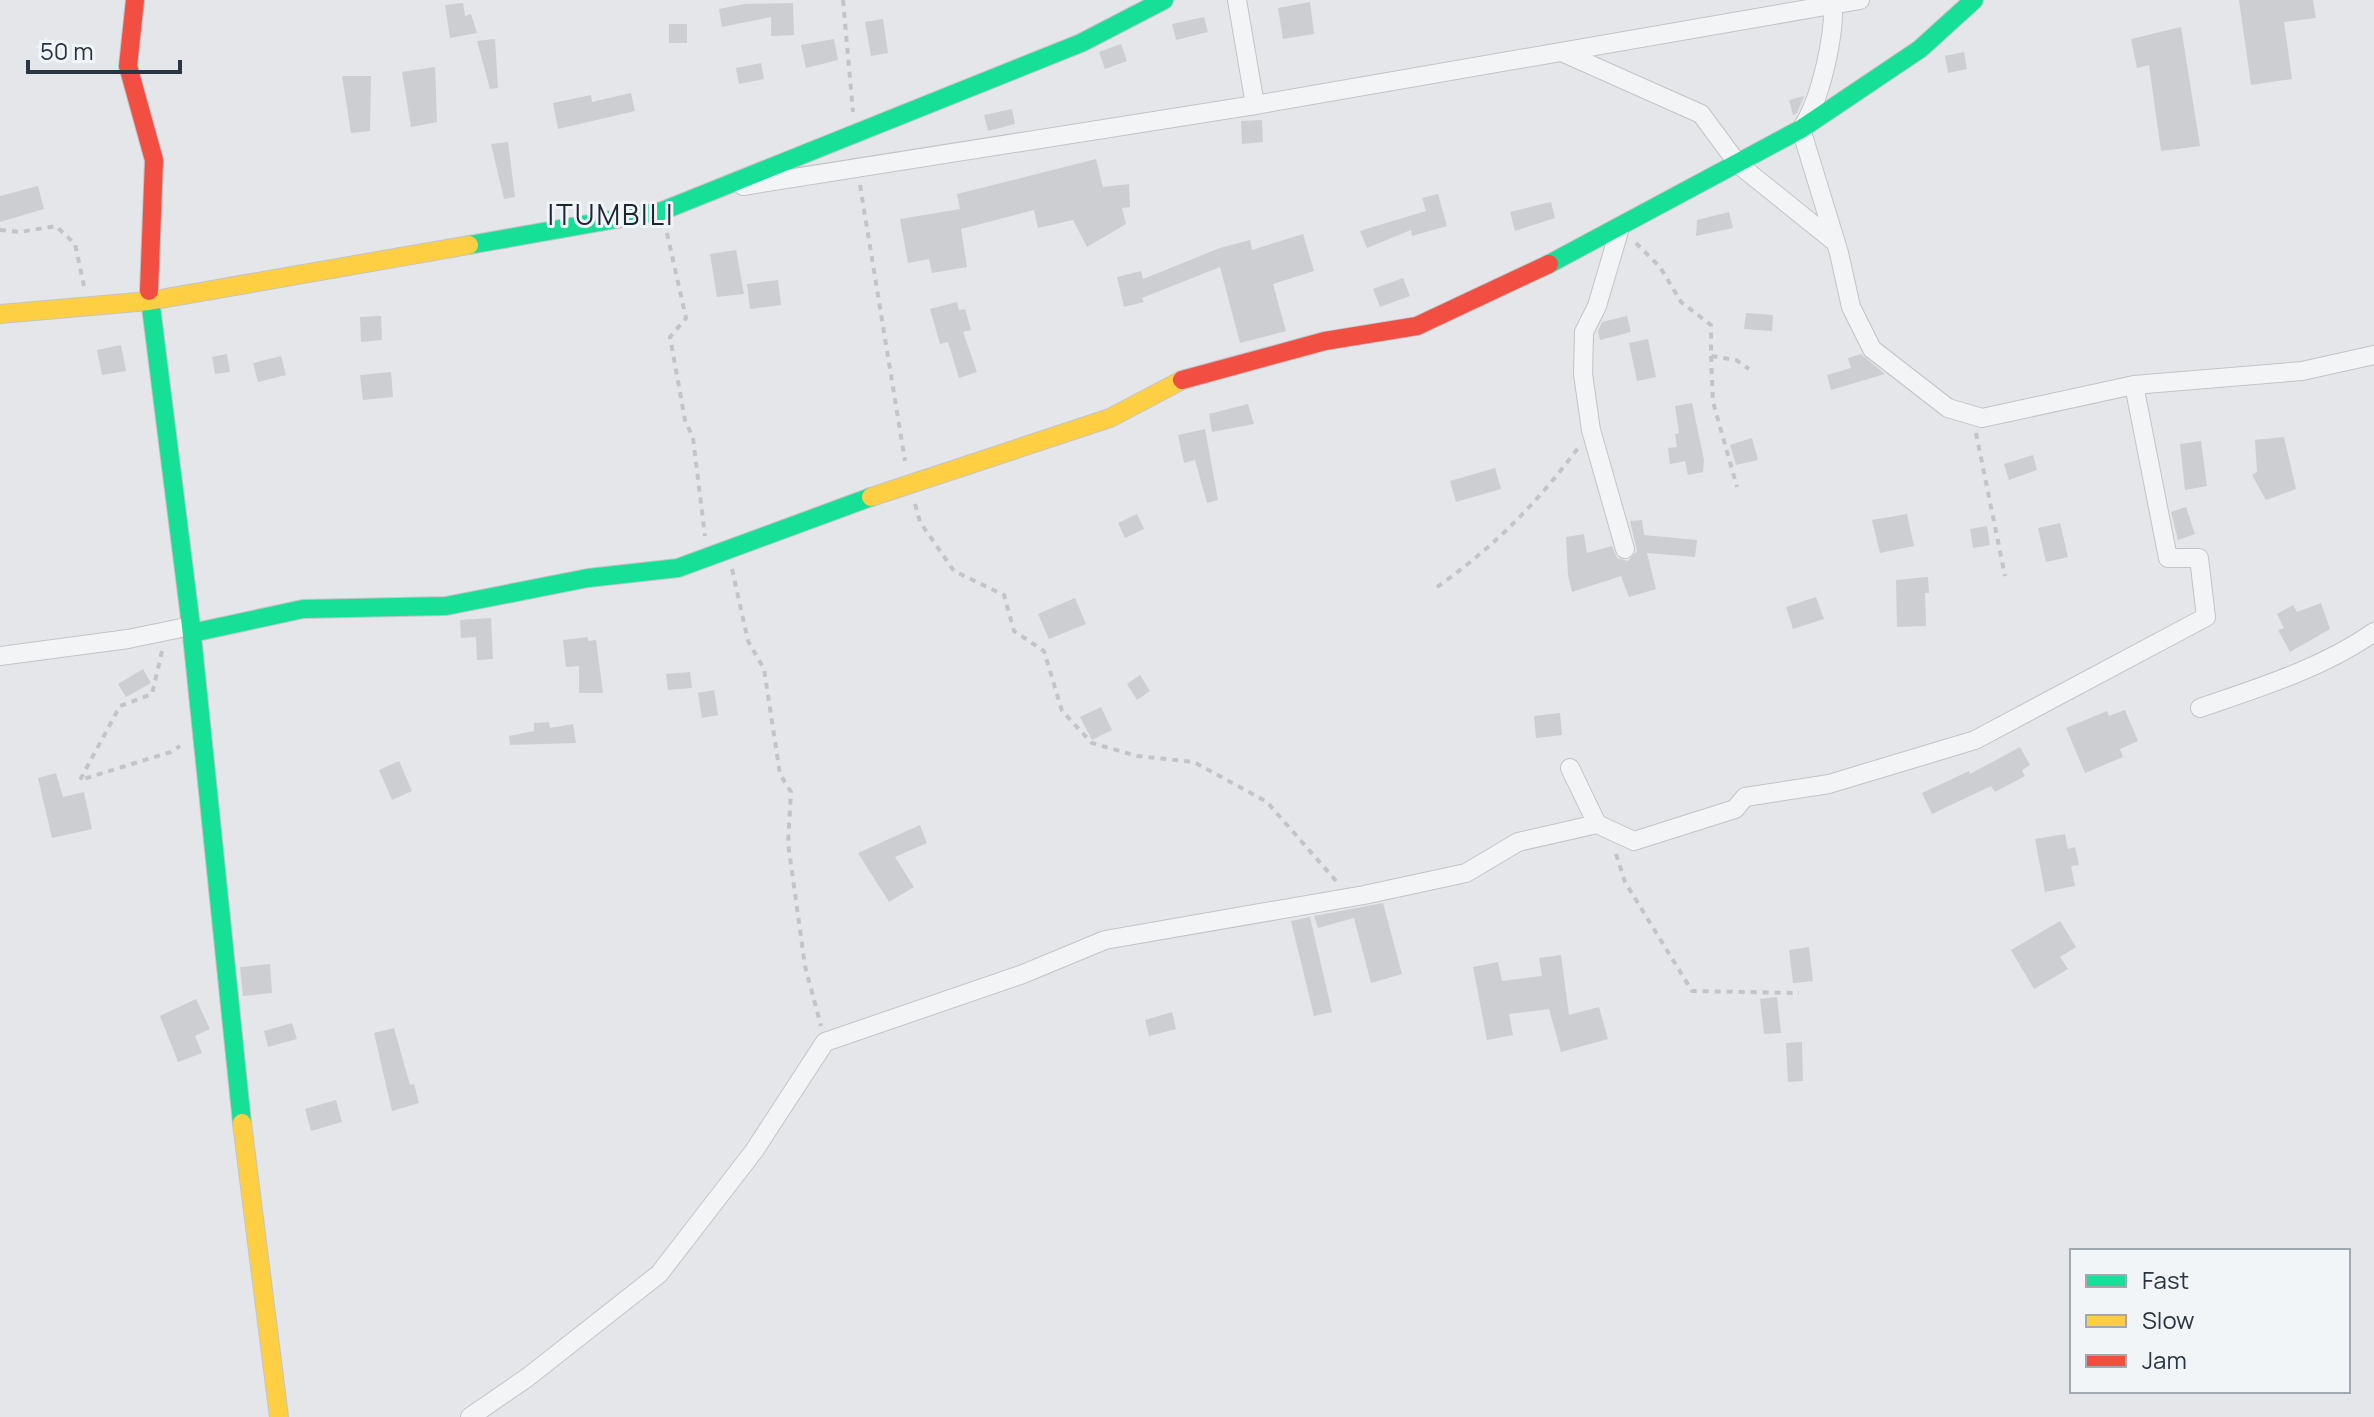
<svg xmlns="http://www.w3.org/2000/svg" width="2374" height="1417" font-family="Manrope,sans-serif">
	<rect width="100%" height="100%" fill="#e4e6e9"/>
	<!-- building -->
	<path fill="#ccced1" d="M 2239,0 L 2313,0 L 2316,18 L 2284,22 L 2292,79 L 2251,85 Z
		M 1310,2 L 1314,34 L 1283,39 L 1278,8 Z
		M 463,3 L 465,16 L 471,14 L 477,33 L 450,38 L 445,5 Z
		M 793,3 L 794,35 L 771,36 L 771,17 L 722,27 L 719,9 L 744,4 Z
		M 1204,17 L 1208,32 L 1176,40 L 1172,24 Z
		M 883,19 L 888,53 L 871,56 L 865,22 Z
		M 669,24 L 687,24 L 687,43 L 669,43 Z
		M 2181,27 L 2200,146 L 2161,151 L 2149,65 L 2137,68 L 2131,39 Z
		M 495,39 L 498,88 L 490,89 L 477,41 Z
		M 834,39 L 838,60 L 806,68 L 801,45 Z
		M 1121,44 L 1127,61 L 1105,69 L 1099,52 Z
		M 1964,52 L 1967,69 L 1948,73 L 1945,56 Z
		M 761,63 L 764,79 L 739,84 L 736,68 Z
		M 435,67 L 437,122 L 411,127 L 402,72 Z
		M 342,76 L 371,76 L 370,131 L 351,133 Z
		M 631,93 L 635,111 L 558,129 L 553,103 L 591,95 L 592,102 Z
		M 1804,96 L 1797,113 L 1793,115 L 1789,100 Z
		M 1012,109 L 1015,124 L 988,131 L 984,115 Z
		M 1262,120 L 1263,142 L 1242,144 L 1241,121 Z
		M 508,142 L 515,197 L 504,199 L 491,144 Z
		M 1096,159 L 1103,187 L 1129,184 L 1130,207 L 1122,208 L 1126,224 L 1087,247 L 1073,220 L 1038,228 L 1034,210 L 961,229 L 967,267 L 932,273 L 929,259 L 908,263 L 900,219 L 960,209 L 957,194 Z
		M 38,186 L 44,209 L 0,222 L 0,196 Z
		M 1438,194 L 1447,226 L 1412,236 L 1411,230 L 1367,248 L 1360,231 L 1426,211 L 1422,198 Z
		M 1551,202 L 1555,218 L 1515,231 L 1510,212 Z
		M 1729,212 L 1733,228 L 1696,236 L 1697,220 Z
		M 1303,234 L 1314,271 L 1273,284 L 1286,331 L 1240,343 L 1220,267 L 1142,298 L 1144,302 L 1124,307 L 1117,277 L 1141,271 L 1143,279 L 1220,248 L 1250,240 L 1252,250 Z
		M 736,250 L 744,294 L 717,297 L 710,254 Z
		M 1403,278 L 1410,296 L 1380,307 L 1373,289 Z
		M 778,280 L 781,305 L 750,309 L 747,284 Z
		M 957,302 L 959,310 L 965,309 L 971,330 L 963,332 L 977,372 L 959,378 L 948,342 L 940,344 L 930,309 Z
		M 1746,313 L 1773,315 L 1772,331 L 1744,329 Z
		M 381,316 L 382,340 L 361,342 L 360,317 Z
		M 1627,316 L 1631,332 L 1600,340 L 1598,331 L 1602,322 Z
		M 1648,339 L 1656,377 L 1637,381 L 1629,343 Z
		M 121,345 L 126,371 L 102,375 L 97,350 Z
		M 227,354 L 230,372 L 215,374 L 212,357 Z
		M 1861,354 L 1885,374 L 1831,390 L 1827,375 L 1851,368 L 1848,358 Z
		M 281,356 L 286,375 L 258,382 L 253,363 Z
		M 391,372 L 393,397 L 363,400 L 360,375 Z
		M 1692,403 L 1704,460 L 1703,472 L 1688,475 L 1685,461 L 1670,464 L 1668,448 L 1677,447 L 1675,434 L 1679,433 L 1675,406 Z
		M 1248,404 L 1254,424 L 1212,432 L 1209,414 Z
		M 1205,429 L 1218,500 L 1207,503 L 1195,460 L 1184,463 L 1178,435 Z
		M 2284,437 L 2296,489 L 2266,500 L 2252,475 L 2257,472 L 2255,440 Z
		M 1752,438 L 1758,460 L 1736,465 L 1730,445 Z
		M 2201,441 L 2207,486 L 2185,490 L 2180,444 Z
		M 2033,455 L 2037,470 L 2009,480 L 2004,464 Z
		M 1495,468 L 1501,489 L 1456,502 L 1450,481 Z
		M 2186,507 L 2195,534 L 2178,540 L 2171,512 Z
		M 1137,514 L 1144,529 L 1125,538 L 1118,523 Z
		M 1907,514 L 1914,546 L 1880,553 L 1872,520 Z
		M 1642,520 L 1644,535 L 1697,540 L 1695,557 L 1647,553 L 1656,589 L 1629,597 L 1621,576 L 1572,592 L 1568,575 L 1566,537 L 1584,534 L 1587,553 L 1612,546 L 1617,558 L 1628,561 L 1637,551 L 1630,521 Z
		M 2060,523 L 2068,557 L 2046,562 L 2038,528 Z
		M 1987,526 L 1990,545 L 1973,548 L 1970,529 Z
		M 1928,577 L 1929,593 L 1925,593 L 1926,626 L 1897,627 L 1896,580 Z
		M 1816,597 L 1824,619 L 1793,629 L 1786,607 Z
		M 1075,598 L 1086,624 L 1049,639 L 1038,614 Z
		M 2321,603 L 2330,629 L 2290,652 L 2278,630 L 2284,628 L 2277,614 L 2293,605 L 2297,612 Z
		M 491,618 L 493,659 L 477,660 L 476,637 L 461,638 L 460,620 Z
		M 588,637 L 588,641 L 596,640 L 603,693 L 579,693 L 579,666 L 566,667 L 563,640 Z
		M 143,669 L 151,683 L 126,697 L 118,684 Z
		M 690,672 L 692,688 L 668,690 L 666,674 Z
		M 1140,675 L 1150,691 L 1137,700 L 1127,684 Z
		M 714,690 L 718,715 L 702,718 L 698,693 Z
		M 1101,707 L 1112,730 L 1092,740 L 1080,717 Z
		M 2125,710 L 2138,741 L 2120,749 L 2123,757 L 2085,773 L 2066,728 L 2107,711 L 2109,716 Z
		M 1560,713 L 1562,735 L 1536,738 L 1534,716 Z
		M 549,722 L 550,728 L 573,724 L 576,743 L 510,745 L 509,736 L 534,731 L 534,723 Z
		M 2020,747 L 2030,765 L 2022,770 L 2025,776 L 1995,792 L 1991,786 L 1932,814 L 1922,793 L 1969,771 L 1970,774 Z
		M 399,761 L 412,791 L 392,800 L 379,770 Z
		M 56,773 L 63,797 L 84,792 L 92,829 L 52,838 L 38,778 Z
		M 920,825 L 927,843 L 895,857 L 914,887 L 889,902 L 858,853 Z
		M 2065,834 L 2068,849 L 2075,847 L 2079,865 L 2071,866 L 2075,886 L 2045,892 L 2035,839 Z
		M 1383,903 L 1402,974 L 1371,983 L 1354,918 L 1318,928 L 1314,916 Z
		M 1310,917 L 1332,1012 L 1314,1016 L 1291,921 Z
		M 2060,921 L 2076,947 L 2060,957 L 2068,969 L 2034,989 L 2011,950 Z
		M 1809,947 L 1813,981 L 1793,983 L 1789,950 Z
		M 1561,955 L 1569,1015 L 1599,1007 L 1608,1039 L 1561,1052 L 1549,1009 L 1509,1014 L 1513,1035 L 1487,1040 L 1473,967 L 1498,962 L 1502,981 L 1542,976 L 1539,958 Z
		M 270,964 L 272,993 L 243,996 L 240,967 Z
		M 1777,997 L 1781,1033 L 1764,1034 L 1760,999 Z
		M 196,999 L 210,1029 L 195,1036 L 202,1053 L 178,1062 L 160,1016 Z
		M 1172,1012 L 1176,1029 L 1149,1036 L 1145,1020 Z
		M 292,1023 L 297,1039 L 268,1047 L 264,1031 Z
		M 394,1028 L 410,1085 L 414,1084 L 419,1103 L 392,1111 L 374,1033 Z
		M 1802,1042 L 1803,1081 L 1788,1082 L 1786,1043 Z
		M 336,1100 L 342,1122 L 311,1131 L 305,1109 Z"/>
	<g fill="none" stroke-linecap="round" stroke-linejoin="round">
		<defs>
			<path id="street" d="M 1237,0 L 1255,105
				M 1833,0 C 1835,35 1821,100 1801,129 L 1839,253 L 1851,307 L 1872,349 L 1948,408 L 1982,418 L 2134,385 L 2302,371 L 2374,355
				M 1564,53 L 1701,114 L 1738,164 L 1835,242
				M 743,186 L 1255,105 L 1860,0
				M 1620,228 L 1597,306 L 1584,332 L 1583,374 L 1591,430 L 1625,549
				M 0,656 L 128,639 L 191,626
				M 2200,708 C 2258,688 2323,668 2374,632
				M 1570,768 L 1597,824 L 1634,841 L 1735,809 L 1745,797 L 1829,784 L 1975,740 L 2206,617 L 2199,558 L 2168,558 L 2134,385
				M 470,1417 L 528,1377 L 659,1274 L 754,1151 L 825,1042 L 1023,974 L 1105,940 L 1364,895 L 1466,873 L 1518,842 L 1597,824"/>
			<path id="fast" d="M 469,245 L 662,211 L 1081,43 L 1164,0
				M 1549,264 L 1801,129 L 1920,49 L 1974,0
				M 149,291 L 191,626 L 242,1123
				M 192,633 L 303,609 L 446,606 L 588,578 L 678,568 L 871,497"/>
			<path id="slow" d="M 0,314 L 149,301 L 469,245
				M 871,497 L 1110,418 L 1182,380
				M 242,1123 L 279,1417"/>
			<path id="jam" d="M 135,0 L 128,66 L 154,160 L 149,291
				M 1182,380 L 1325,341 L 1417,326 L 1549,264"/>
		</defs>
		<!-- street casing -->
		<use href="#street" stroke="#c2c4c7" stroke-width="20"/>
		<!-- fast casing -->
		<use href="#fast" stroke="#c2c4c7" stroke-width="20"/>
		<!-- slow casing -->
		<use href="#slow" stroke="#c2c4c7" stroke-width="20"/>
		<!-- jam casing -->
		<use href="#jam" stroke="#c2c4c7" stroke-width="20"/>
		<!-- path -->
		<path stroke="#c2c5c8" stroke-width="4" stroke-dasharray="6 6" stroke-linecap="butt" d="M 843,0 L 853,112
			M 860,185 L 905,461
			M 0,230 L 20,232 L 56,226 L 75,244 L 84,286
			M 667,233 L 686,318 L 670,337 L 685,420 L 693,438 L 705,536
			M 1636,243 L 1660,267 L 1681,302 L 1711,325 L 1711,356 L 1736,360 L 1749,369
			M 1711,356 L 1713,402 L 1737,487
			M 1976,433 L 2005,576
			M 915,504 L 920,522 L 954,571 L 1004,595 L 1014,631 L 1044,651 L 1062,711 L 1092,743 L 1137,756 L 1194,762 L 1267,802 L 1337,882
			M 732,569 L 748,641 L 764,669 L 780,774 L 791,792 L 788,843 L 805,966 L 821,1026
			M 1437,587 C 1493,548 1538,502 1578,448
			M 162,651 L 152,694 L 120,706 L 80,780 L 171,752 L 180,746
			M 1616,854 L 1625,882 L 1692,991 L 1799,993"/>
		<!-- street -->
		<use href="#street" stroke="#f3f4f6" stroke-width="18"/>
		<!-- fast -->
		<use href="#fast" stroke="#16e098" stroke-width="18"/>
		<!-- slow -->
		<use href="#slow" stroke="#ffcf43" stroke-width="18"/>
		<!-- jam -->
		<use href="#jam" stroke="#f24e42" stroke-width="18"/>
	</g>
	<g text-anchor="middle" stroke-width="6" stroke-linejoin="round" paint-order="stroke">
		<!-- quarter labels -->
		<g font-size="28" letter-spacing="2" fill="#1d2633" stroke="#f2f5f8">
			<text x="611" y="225">ITUMBILI</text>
		</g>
	</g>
	<!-- legend -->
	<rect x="2070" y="1249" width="280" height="144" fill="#f2f5f8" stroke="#a2a8af" stroke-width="2"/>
	<rect x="2086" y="1275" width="40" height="12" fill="#16e098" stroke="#a2a8af" stroke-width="2"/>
	<text x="2142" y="1289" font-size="24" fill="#2b3542">Fast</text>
	<rect x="2086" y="1315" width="40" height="12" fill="#ffcf43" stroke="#a2a8af" stroke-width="2"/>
	<text x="2142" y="1329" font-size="24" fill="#2b3542">Slow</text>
	<rect x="2086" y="1355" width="40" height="12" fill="#f24e42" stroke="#a2a8af" stroke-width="2"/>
	<text x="2142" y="1369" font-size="24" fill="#2b3542">Jam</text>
	<!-- scale -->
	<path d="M28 60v12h152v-12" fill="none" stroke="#2b3542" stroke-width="4"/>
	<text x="40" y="60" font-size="24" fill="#2b3542" stroke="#f2f5f8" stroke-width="6" paint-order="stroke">50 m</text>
</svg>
